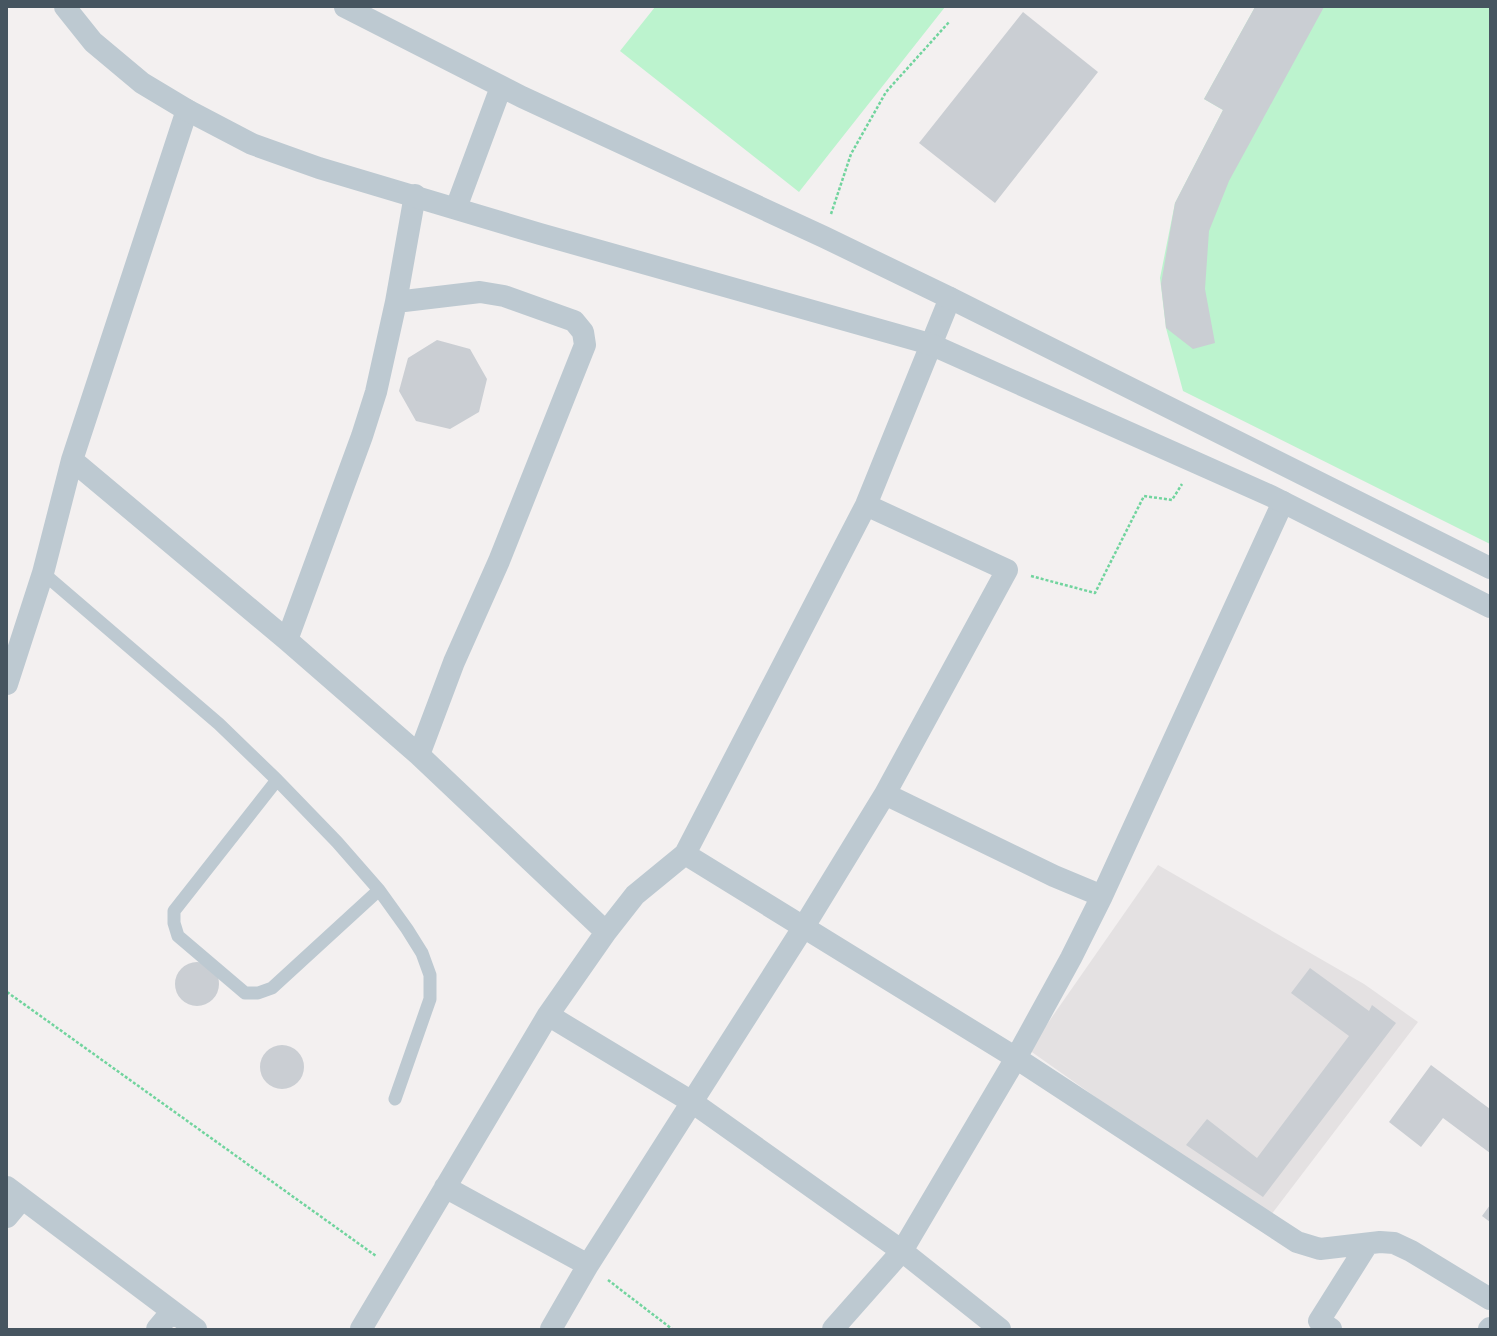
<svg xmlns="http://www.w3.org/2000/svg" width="1497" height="1336" font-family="'Public Sans',sans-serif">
	<rect width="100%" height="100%" fill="#f3f0f0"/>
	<!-- education -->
	<path fill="#e4e1e2" d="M 1158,865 L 1364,984 L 1418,1022 L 1268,1219 L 1029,1050 Z"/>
	<!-- green -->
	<path fill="#bcf3ce" d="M 655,7 L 945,7 L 799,192 L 620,51 Z
		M 1255,7 L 1490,7 L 1490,544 L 1183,391 L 1166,328 L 1160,278 L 1175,203 L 1223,110 L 1204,99 Z"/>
	<!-- building -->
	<path fill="#caced3" d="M 1255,7 L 1324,7 L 1229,181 L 1209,231 L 1205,289 L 1215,343 L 1193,349 L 1166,328 L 1161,284 L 1175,203 L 1223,110 L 1204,99 Z
		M 1023,12 L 1098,72 L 995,203 L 919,143 Z
		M 437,340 L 470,349 L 487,379 L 479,412 L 450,429 L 416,421 L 399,391 L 408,358 Z
		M175 984a22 22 0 1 1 44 0a22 22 0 1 1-44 0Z
		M 1310,968 L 1369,1011 L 1372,1005 L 1396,1023 L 1263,1197 L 1186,1145 L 1207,1119 L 1257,1158 L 1349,1036 L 1291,993 Z
		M260 1067a22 22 0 1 1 44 0a22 22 0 1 1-44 0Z
		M 1431,1065 L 1490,1109 L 1490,1153 L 1443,1118 L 1421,1147 L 1389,1122 Z
		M 1490,1205 L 1490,1222 L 1482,1216 Z"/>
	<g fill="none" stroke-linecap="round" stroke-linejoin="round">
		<!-- path -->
		<path stroke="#71d49e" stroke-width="2.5" stroke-dasharray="3 2" stroke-linecap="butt" d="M 831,214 L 851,154 L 886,92 L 950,21
			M 1031,576 L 1095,593 L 1144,496 L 1172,500 L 1182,484
			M 7,992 L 376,1256
			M 608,1280 L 672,1329"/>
		<!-- service -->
		<path stroke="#bdc9d1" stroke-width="13" d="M 43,573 L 219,724 L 277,780 L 337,842 L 379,890 L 407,929 L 422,953 L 430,975 L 430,999 L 395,1099
			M 277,780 L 174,911 L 174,923 L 178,936 L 245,993 L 258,993 L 272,988 L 379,890"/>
		<!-- minor -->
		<path stroke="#bdc9d1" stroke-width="22" d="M 396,302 L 480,292 L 504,296 L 574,321 L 583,332 L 585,345 L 499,561 L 454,662 L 419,755
			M 72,460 L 287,640 L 419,755 L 606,932
			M 287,640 L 362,436 L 376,392 L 396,302 L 415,195
			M 7,684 L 43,573 L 72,460 L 187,110
			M 885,794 L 1054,876 L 1102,896
			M 685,854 L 1016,1058 L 1297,1242 L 1320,1249 L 1380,1242 L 1394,1243 L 1411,1251 L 1490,1299
			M 548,1015 L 692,1102 L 902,1251 L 1000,1329
			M 7,1187 L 196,1329
			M 445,1187 L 588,1265
			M 7,1217 L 22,1199
			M 157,1329 L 172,1311
			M 361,1329 L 548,1015 L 606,932 L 635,895 L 685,854 L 866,505 L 950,298
			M 551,1329 L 588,1265 L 803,928 L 885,794 L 1007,570 L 866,505
			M 833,1329 L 902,1251 L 1016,1058 L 1071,958 L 1102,896 L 1283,502
			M 1331,1329 L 1319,1321 L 1367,1245
			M 1489,1329 L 1490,1328"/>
		<!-- tertiary -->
		<path stroke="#bdc9d1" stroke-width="22" d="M 65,7 L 93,42 L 142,83 L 187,110 L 252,144 L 319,168 L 540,234 L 930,344 L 1271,496 L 1490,607
			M 345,7 L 522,97 L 824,237 L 950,298 L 1490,568
			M 456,208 L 501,87"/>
	</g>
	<!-- border -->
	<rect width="1497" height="1336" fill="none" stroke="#465560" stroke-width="16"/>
</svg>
